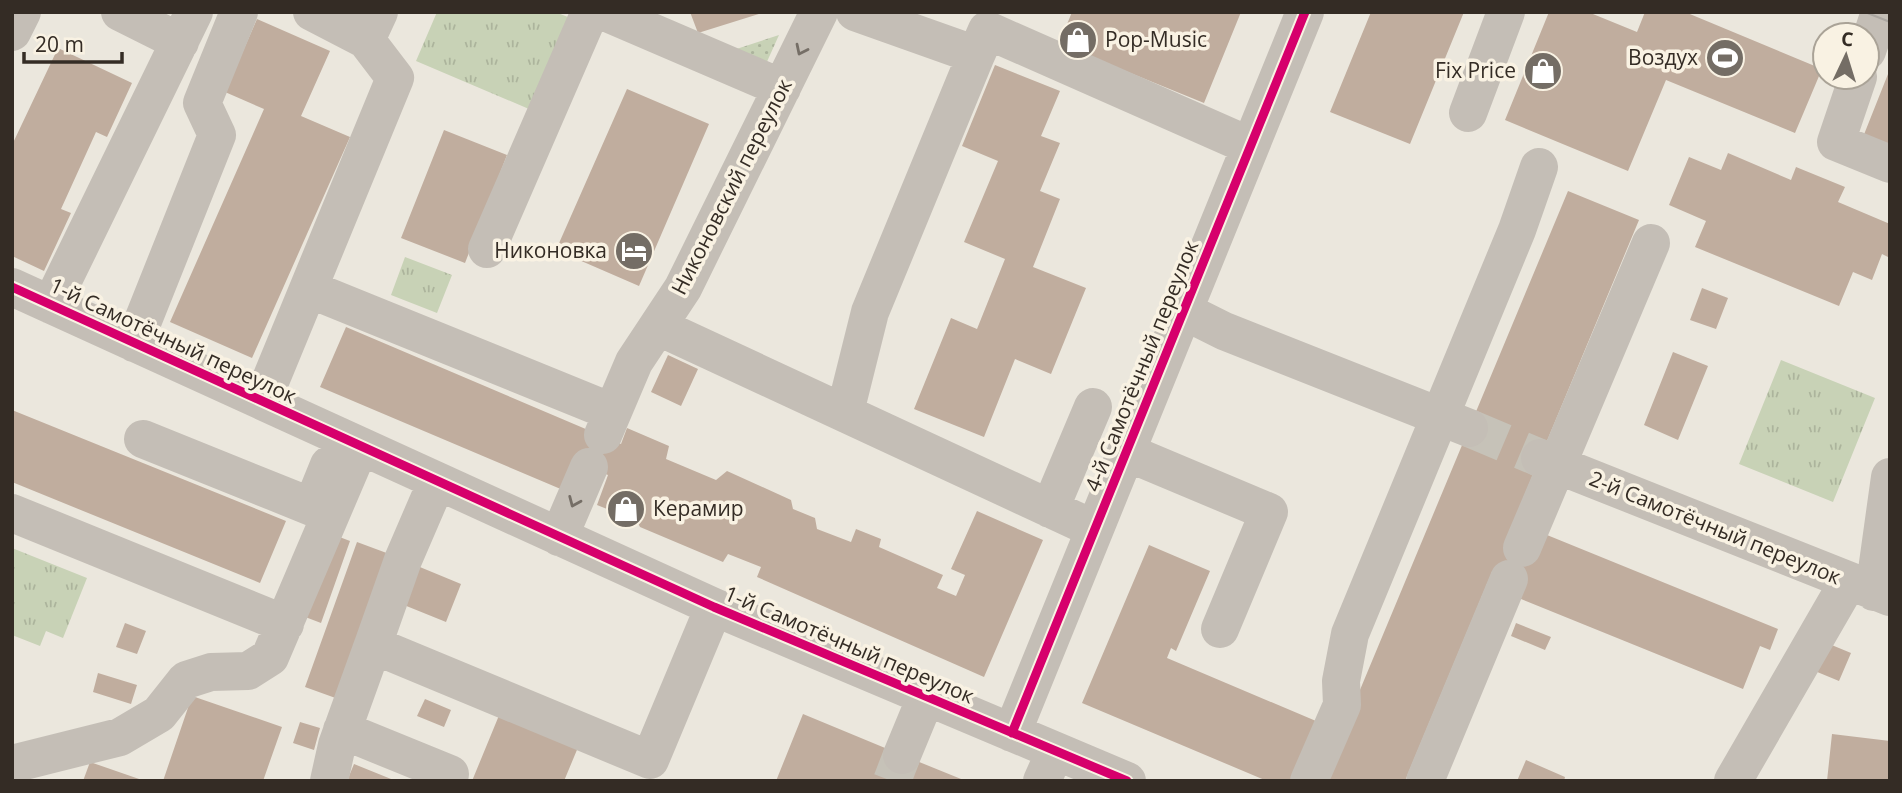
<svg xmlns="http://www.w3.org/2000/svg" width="1902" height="793" font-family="'Open Sans',sans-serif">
	<defs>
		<pattern id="grass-dots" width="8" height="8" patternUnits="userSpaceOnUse" patternTransform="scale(1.75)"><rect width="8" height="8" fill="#c8d2b6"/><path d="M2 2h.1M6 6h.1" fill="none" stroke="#acb49c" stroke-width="1.8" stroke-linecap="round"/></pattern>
		<pattern id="park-tufts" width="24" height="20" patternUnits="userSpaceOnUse" patternTransform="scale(1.75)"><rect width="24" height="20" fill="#c8d2b6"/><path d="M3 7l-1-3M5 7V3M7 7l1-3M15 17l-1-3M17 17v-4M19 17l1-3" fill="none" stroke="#acb49c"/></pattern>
	</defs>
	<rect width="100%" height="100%" fill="#ebe7dd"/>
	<!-- grass -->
	<path fill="url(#grass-dots)" d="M 779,35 L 761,75 L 715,56 Z"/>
	<!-- park -->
	<path fill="url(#park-tufts)" d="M 437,12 L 555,12 L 568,17 L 529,109 L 416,61 Z
		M 405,257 L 452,275 L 437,313 L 391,295 Z
		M 1781,360 L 1875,398 L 1833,502 L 1739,464 Z
		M 12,548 L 87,578 L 63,638 L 46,631 L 40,646 L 12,635 Z"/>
	<!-- building -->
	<path fill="#c0ad9e" d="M 690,12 L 762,12 L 762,13 L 698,33 Z
		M 1072,12 L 1241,12 L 1204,103 L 1059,44 Z
		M 1371,12 L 1464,12 L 1410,144 L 1330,112 Z
		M 1549,12 L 1588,12 L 1637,32 L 1645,12 L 1685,12 L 1822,69 L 1795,133 L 1666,80 L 1628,171 L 1505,120 Z
		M 257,19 L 330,51 L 301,116 L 350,137 L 252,358 L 170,322 L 264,109 L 225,92 Z
		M 58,48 L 132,83 L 107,137 L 96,132 L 61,209 L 71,213 L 44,271 L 12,256 L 12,145 Z
		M 995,65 L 1060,91 L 1041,136 L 1060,143 L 1040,191 L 1060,199 L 1033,267 L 1086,288 L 1051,374 L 1015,359 L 984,437 L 914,409 L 951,318 L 977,329 L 1005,259 L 964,242 L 998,161 L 962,146 Z
		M 1890,69 L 1890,147 L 1863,137 Z
		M 627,89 L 709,124 L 639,286 L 556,250 Z
		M 444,130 L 507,155 L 465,263 L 401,238 Z
		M 1728,153 L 1791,180 L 1796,167 L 1845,187 L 1838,202 L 1890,224 L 1890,258 L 1882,254 L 1872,280 L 1853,272 L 1839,306 L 1695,247 L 1706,221 L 1669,205 L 1689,157 L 1721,170 Z
		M 1568,191 L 1639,220 L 1505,542 L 1547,535 L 1778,629 L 1770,650 L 1760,646 L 1743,689 L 1521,599 L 1492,572 L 1405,781 L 1322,781 Z
		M 1702,288 L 1728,298 L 1716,329 L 1690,320 Z
		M 346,327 L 621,444 L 627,428 L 669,446 L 666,459 L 716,480 L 727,471 L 791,500 L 793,509 L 815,518 L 817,529 L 851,542 L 856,529 L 881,539 L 879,547 L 943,575 L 937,588 L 956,596 L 965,575 L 951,569 L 977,511 L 1043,540 L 984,677 L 757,577 L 761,567 L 728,554 L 723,562 L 640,527 L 637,521 L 597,505 L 608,475 L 575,461 L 563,490 L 320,387 Z
		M 1673,352 L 1708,366 L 1678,440 L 1644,425 Z
		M 668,355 L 698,369 L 681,406 L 651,392 Z
		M 12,410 L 286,521 L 260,583 L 12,482 Z
		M 329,533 L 350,541 L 321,623 L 300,615 Z
		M 357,542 L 392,555 L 341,700 L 305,687 Z
		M 1149,545 L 1210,571 L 1176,651 L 1171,648 L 1167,658 L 1316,721 L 1291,781 L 1267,781 L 1082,703 Z
		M 415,565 L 461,584 L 446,622 L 399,603 Z
		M 125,623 L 146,631 L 137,654 L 116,647 Z
		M 1516,623 L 1551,637 L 1545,650 L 1511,636 Z
		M 1822,641 L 1851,653 L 1839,681 L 1810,669 Z
		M 98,673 L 137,685 L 131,704 L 93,692 Z
		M 192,696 L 282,727 L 263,781 L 163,781 Z
		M 425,699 L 451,710 L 444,727 L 417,716 Z
		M 500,713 L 579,745 L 564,781 L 472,781 Z
		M 803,714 L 902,755 L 966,781 L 776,781 Z
		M 300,722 L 320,728 L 314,750 L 293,743 Z
		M 1832,734 L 1890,741 L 1890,781 L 1827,781 Z
		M 1526,760 L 1565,777 L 1564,781 L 1517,781 Z
		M 90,762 L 142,780 L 142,781 L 83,781 Z
		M 354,764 L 396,781 L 347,781 Z"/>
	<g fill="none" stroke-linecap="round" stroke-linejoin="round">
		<!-- minor-tunnel -->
		<path stroke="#c6c2b8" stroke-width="38" stroke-dasharray="38 19" stroke-linecap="butt" d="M 1469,428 L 1540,458
			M 892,781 L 902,755"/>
		<!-- minor -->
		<path stroke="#c4beb6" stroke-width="38" d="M 120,12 L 180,42
			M 312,12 L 366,40
			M 605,12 L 782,88
			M 855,12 L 976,55 L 987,30 L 1250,146
			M 12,32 L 22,12
			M 1867,51 L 1880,12
			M 1858,77 L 1836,142 L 1890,164
			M 1468,113 L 1506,12
			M 487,249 L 590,12
			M 12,287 L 714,607 L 1127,781
			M 309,289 L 612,412
			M 51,305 L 194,12
			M 1184,311 L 1224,331 L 1469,428
			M 674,334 L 1094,529
			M 134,343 L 217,135 L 202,103 L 239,12
			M 262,401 L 395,78 L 366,40 L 379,12
			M 845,412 L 870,312 L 976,55
			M 603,435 L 634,362 L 683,288 L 819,12
			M 143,439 L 312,507 L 329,465
			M 1126,452 L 1269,512 L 1220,629
			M 1540,458 L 1890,597
			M 437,481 L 403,560 L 373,645 L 650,760 L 714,607
			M 1050,509 L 1093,407
			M 12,513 L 285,624
			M 559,537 L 589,467
			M 1522,548 L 1651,243
			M 1874,592 L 1890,477
			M 342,730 L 450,774
			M 1012,733 L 1305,12
			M 902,755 L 926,697
			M 12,764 L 120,737 L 159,714 L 186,680 L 211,672 L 248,671 L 270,657 L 360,446
			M 329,781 L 337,745 L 373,645
			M 1042,781 L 1055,752
			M 1309,781 L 1342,705 L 1341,681 L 1350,634 L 1517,230 L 1539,167
			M 1425,781 L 1509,579
			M 1733,781 L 1848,582"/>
		<!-- tram -->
		<path stroke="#aba7a1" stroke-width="2" d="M 1865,12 L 1890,22"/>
		<defs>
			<path id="cycleway" d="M 12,287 L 714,607 L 1127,781
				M 1012,733 L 1305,12"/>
		</defs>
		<!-- cycleway casing -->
		<use href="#cycleway" stroke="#f9f2e3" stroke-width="13"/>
		<!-- cycleway -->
		<use href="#cycleway" stroke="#d6006c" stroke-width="9"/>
	</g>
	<!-- one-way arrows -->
	<defs><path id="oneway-chevron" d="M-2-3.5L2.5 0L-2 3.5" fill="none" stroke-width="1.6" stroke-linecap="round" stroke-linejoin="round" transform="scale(1.75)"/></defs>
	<g stroke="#756e66">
		<use href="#oneway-chevron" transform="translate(801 50) rotate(116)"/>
		<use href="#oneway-chevron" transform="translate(574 502) rotate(113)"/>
	</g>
	<!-- icons -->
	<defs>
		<symbol id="shop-disc" viewBox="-11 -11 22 22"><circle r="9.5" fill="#746d65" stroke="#f9f2e3"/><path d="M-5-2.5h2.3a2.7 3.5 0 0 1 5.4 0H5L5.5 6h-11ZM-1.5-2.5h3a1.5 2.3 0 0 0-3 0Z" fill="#fff"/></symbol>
		<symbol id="stadium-disc" viewBox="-11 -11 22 22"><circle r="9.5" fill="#746d65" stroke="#f9f2e3"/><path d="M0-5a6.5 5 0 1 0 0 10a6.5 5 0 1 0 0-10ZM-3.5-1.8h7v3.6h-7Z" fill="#fff"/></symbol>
		<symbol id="hotel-disc" viewBox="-11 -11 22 22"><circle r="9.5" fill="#746d65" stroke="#f9f2e3"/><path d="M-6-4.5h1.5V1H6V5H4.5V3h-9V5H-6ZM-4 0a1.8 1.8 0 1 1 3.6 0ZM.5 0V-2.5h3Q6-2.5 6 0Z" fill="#fff"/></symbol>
	</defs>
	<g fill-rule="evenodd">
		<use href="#shop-disc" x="1056" y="18" width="44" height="44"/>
		<use href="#stadium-disc" x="1703" y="36" width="44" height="44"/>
		<use href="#shop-disc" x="1521" y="49" width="44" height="44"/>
		<use href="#hotel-disc" x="612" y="229" width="44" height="44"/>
		<use href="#shop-disc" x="604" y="487" width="44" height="44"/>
	</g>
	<g text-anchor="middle" stroke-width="7" stroke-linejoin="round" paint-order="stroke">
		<!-- poi labels -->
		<g font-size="21" fill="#342c25" stroke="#f9f2e3" text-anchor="end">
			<text x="1105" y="47" text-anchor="start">Pop-Music</text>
			<text x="1698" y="65">Воздух</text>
			<text x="1516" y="78">Fix Price</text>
			<text x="607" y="258">Никоновка</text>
			<text x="653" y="516" text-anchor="start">Керамир</text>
		</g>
		<!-- street labels -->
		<g font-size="21" fill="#342c25" stroke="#f9f2e3">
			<text transform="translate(732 187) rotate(-63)" y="7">Никоновский переулок</text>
			<text transform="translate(173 341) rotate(25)" y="7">1-й Самотёчный переулок</text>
			<text transform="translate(1142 366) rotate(-68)" y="7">4-й Самотёчный переулок</text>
			<text transform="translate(1715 528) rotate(22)" y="7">2-й Самотёчный переулок</text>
			<text transform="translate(849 645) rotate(23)" y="7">1-й Самотёчный переулок</text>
		</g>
	</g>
	<!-- border -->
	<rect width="1902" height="793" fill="none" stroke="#342c25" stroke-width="28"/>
	<!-- north arrow -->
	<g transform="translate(1846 56) rotate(4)"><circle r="33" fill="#f9f2e3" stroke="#aaa397" stroke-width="2"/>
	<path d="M0-5L12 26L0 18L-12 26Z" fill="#746d65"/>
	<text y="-10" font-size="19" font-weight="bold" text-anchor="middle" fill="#342c25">С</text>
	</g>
	<!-- scale -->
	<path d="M24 52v10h98v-10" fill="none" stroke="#342c25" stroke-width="3.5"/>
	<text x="35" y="52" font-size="21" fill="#342c25" stroke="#f9f2e3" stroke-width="5" paint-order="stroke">20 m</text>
</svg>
